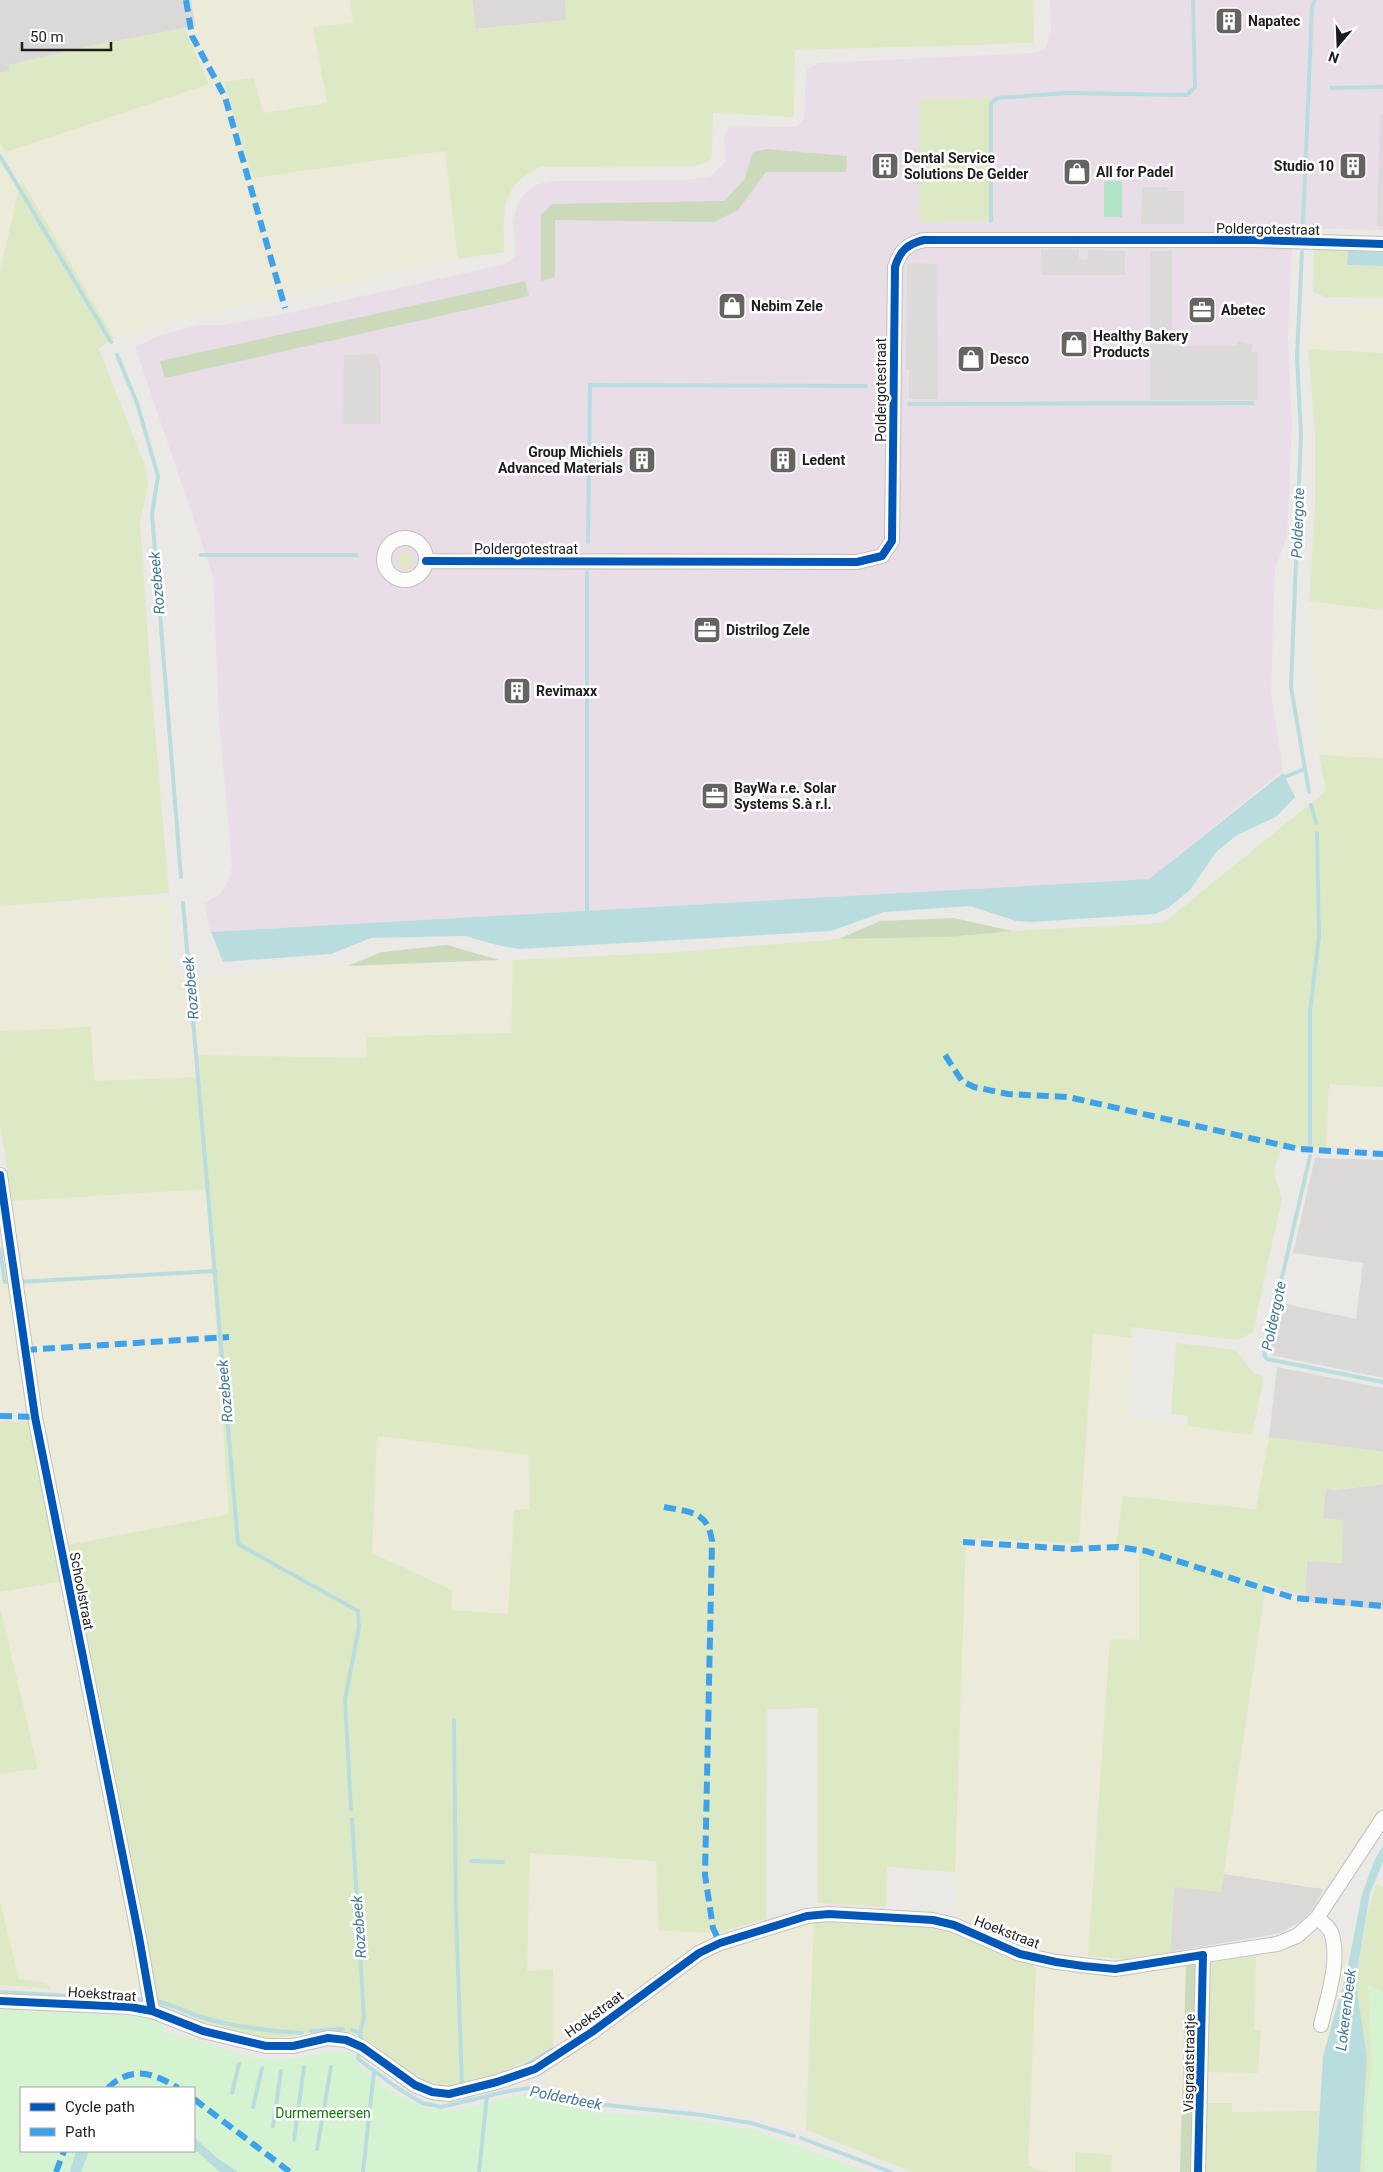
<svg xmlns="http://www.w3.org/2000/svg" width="1383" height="2172" font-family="Roboto,sans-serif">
	<rect width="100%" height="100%" fill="#ebe9e6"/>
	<!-- residential -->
	<path fill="#dad9d7" d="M 0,0 L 191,0 L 196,26 L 91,46 L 9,65 L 9,71 L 0,73 Z
		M 472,0 L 565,0 L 567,20 L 475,29 Z
		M 1315,1158 L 1383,1160 L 1383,1378 L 1271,1355 L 1270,1353 L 1281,1303 L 1356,1319 L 1363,1263 L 1293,1253 Z
		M 1277,1367 L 1383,1388 L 1383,1452 L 1269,1437 Z
		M 1383,1484 L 1383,1611 L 1305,1604 L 1307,1561 L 1342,1563 L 1322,1519 L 1326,1488 L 1335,1490 Z
		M 1224,1874 L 1324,1889 L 1310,1913 L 1300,1922 L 1280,1933 L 1170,1952 L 1174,1886 L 1221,1891 Z"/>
	<!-- industrial -->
	<path fill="#e9dee7" d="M 1050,0 L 1383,0 L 1383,230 L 1293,228 L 1288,339 L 1292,425 L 1287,537 L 1275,569 L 1271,692 L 1283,770 L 1149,879 L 211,932 L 204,903 L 220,894 L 229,880 L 232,866 L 219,720 L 213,576 L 135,347 L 156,337 L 197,325 L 223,325 L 288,313 L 505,264 L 516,256 L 513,222 L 518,201 L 533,186 L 549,181 L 682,180 L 710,177 L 725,162 L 724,137 L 729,126 L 796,127 L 804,119 L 806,70 L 819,63 L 1034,53 L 1045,49 L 1051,32 Z"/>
	<!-- farmland -->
	<path fill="#ecead9" d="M 191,0 L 350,0 L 353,23 L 314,28 L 327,103 L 262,113 L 253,178 L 445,151 L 458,259 L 192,317 L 114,338 L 21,180 L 0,273 L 0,143 L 6,152 L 209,83 L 184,28 L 196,26 Z
		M 1312,304 L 1383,306 L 1383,353 L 1308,349 Z
		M 1309,601 L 1383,610 L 1383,758 L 1319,755 Z
		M 170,900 L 170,971 L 200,978 L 350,965 L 513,960 L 512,1033 L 366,1037 L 367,1058 L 195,1055 L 198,1077 L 94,1081 L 91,1027 L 0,1031 L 0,906 Z
		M 1329,1084 L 1383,1087 L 1383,1148 L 1326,1147 Z
		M 207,1189 L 229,1515 L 68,1545 L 43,1419 L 12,1201 Z
		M 0,1222 L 25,1402 L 23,1408 L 15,1410 L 0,1410 Z
		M 1093,1332 L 1132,1338 L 1127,1417 L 1269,1437 L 1256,1509 L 1123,1496 L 1117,1546 L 1139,1548 L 1139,1640 L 1110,1640 L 1088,1956 L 1055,1954 L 1020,1945 L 957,1916 L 955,1872 L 966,1537 L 1078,1543 Z
		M 377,1436 L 529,1455 L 530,1510 L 514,1511 L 508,1614 L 450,1610 L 372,1553 Z
		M 64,1581 L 143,1994 L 50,1989 L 47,1983 L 19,1979 L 0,1902 L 0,1774 L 38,1769 L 0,1607 L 0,1592 Z
		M 1265,1596 L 1383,1610 L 1383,1804 L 1324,1889 L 1224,1874 Z
		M 530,1853 L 656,1861 L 660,1931 L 718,1933 L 553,2046 L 553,1971 L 527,1971 Z
		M 814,1921 L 806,2130 L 717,2110 L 545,2088 L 548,2069 L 655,1997 L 654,1992 L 690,1965 L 719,1949 Z
		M 1311,1939 L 1351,1943 L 1347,1971 L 1323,2056 L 1319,2111 L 1232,2112 L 1232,2103 L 1205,2103 L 1205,2072 L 1260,2030 L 1254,2030 L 1256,1956 L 1289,1949 Z
		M 1186,1965 L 1180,2172 L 1111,2172 L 1112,2155 L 1075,2153 L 1075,2172 L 1048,2172 L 1028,2166 L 1036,1967 L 1079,1973 L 1117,1976 Z"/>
	<!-- grass -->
	<path fill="#dde9c4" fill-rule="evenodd" d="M 350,0 L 472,0 L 476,29 L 566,20 L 565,0 L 1033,0 L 1034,43 L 795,50 L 794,117 L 713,113 L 712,156 L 708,162 L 695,166 L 541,167 C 498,186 504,213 504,252 L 458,259 L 445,151 L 253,178 L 224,82 L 254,78 L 263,113 L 327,103 L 313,27 L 353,23 Z
		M 184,28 L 209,84 L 6,152 L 0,143 L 0,73 L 9,71 L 9,65 L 91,46 Z
		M 991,98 L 991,221 L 919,222 L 919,99 Z
		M 21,179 L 114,338 L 99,349 L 145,466 L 148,485 L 140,522 L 151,683 L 169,893 L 0,906 L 0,273 Z
		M 1314,250 L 1348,250 L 1347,265 L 1383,266 L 1383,298 L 1326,297 L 1313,292 Z
		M 1308,349 L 1383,353 L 1383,610 L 1309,601 L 1315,509 L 1315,432 Z
		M397 560a8 8 0 1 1 16 0a8 8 0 1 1-16 0Z
		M 1319,755 L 1383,758 L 1383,1087 L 1329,1084 L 1326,1147 L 1281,1148 L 1274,1172 L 1282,1198 L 1253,1332 L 1237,1340 L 1130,1327 L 1132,1338 L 1093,1333 L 1079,1543 L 966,1538 L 955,1872 L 887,1867 L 886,1907 L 818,1903 L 818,1708 L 767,1709 L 766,1919 L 718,1933 L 659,1931 L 656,1861 L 530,1853 L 527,1971 L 553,1970 L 553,2046 C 525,2062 472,2090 440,2086 C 426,2084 414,2076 402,2068 C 386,2057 370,2036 349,2032 C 324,2027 294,2038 267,2038 C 258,2038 249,2034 241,2032 C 212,2025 185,2016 158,2005 L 68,1545 L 229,1514 L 207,1189 L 12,1201 L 0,1124 L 0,1031 L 91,1027 L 94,1081 L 198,1077 L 195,1055 L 367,1058 L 366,1037 L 511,1033 L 513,960 L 663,953 L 839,939 L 949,937 L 1012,931 L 1163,923 L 1326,791 ZM 377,1436 L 529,1455 L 530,1509 L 514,1510 L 508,1614 L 451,1610 L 452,1590 L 372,1553 Z
		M 1176,1343 L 1236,1350 L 1254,1374 L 1264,1377 L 1252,1435 L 1187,1426 L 1188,1416 L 1171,1414 Z
		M 0,1421 L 30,1422 L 64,1581 L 0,1592 Z
		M 1269,1437 L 1383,1452 L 1383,1484 L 1335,1490 L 1326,1488 L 1323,1518 L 1343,1520 L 1342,1563 L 1307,1561 L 1305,1594 L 1290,1592 L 1266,1584 L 1221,1892 L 1174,1887 L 1170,1952 L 1125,1959 L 1088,1956 L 1110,1639 L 1139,1640 L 1139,1548 L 1116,1546 L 1123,1496 L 1256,1509 Z
		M 0,1607 L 38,1769 L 0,1774 Z
		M 1376,1884 L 1383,1887 L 1383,2172 L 1360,2172 L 1367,2056 L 1357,1991 L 1357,1973 L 1368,1913 Z
		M 0,1902 L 19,1979 L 47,1983 L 50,1989 L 0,1985 Z
		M 838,1919 L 923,1925 L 950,1930 L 1036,1967 L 1028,2166 L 1048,2172 L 912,2172 L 806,2130 L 814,1921 Z
		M 1256,1956 L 1254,2030 L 1261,2030 L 1258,2073 L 1205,2072 L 1207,1963 Z
		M 1205,2103 L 1232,2103 L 1232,2112 L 1319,2111 L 1316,2172 L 1204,2172 Z
		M 1075,2152 L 1112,2155 L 1111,2172 L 1075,2172 Z"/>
	<!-- forest -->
	<path fill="#cbdabb" d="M 766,149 L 847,156 L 846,172 L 766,172 L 738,210 L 714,222 L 555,220 L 555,277 L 541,281 L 541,215 L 552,204 L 724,201 L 744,180 L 753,152 Z
		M 525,281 L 529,296 L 165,378 L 160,361 Z
		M 954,918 L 1012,931 L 949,937 L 839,939 L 880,921 Z
		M 447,945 L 499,960 L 347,966 L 382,952 Z
		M 1200,1963 L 1194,2172 L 1180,2172 L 1186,1965 Z"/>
	<!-- park -->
	<path fill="#d5f2d1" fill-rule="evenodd" d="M 1368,1985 L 1383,1992 L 1383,2172 L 1364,2172 L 1367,2099 L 1372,2067 Z
		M 0,2009 L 144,2017 L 164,2026 L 164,2032 C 199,2039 232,2055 268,2060 C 298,2064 325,2045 355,2054 L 357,2065 L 391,2091 L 423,2107 L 453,2111 L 523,2094 L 549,2099 L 598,2113 L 671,2117 L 751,2129 L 868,2172 L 0,2172 ZM 21,2088 L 194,2088 L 194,2151 L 21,2151 Z"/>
	<!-- pitch -->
	<path fill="#b1e3c6" d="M 1104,181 L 1122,181 L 1122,217 L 1104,217 Z"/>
	<!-- parking -->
	<path fill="#dbdad9" d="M 1380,115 L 1383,115 L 1383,226 L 1377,226 Z
		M 1142,187 L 1167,187 L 1168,191 L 1184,191 L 1184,224 L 1141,224 Z
		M 1041,250 L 1079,250 L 1079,259 L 1087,260 L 1088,250 L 1125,251 L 1125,275 L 1041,275 Z
		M 1150,251 L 1172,251 L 1172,346 L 1236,346 L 1238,341 L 1253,345 L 1251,352 L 1258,352 L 1258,400 L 1150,400 Z
		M 907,263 L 937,264 L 938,399 L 909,399 L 909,369 L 906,369 Z
		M 376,354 L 381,363 L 381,424 L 343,424 L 344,355 Z"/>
	<!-- water -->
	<path fill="#b9dddf" d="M 1348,250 L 1383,252 L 1383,266 L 1347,265 Z
		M 1283,773 L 1295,797 L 1276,817 L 1237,835 L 1216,852 L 1190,890 L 1168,908 L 1155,914 L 1032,922 L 1016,921 L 970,906 L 884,912 L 831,931 L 520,949 L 497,945 L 465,936 L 371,938 L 331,954 L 223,962 L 211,932 L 1149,879 Z
		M 1383,1846 L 1383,1862 L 1370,1893 L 1357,1973 L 1357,1991 L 1367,2056 L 1360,2172 L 1316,2172 L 1323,2056 L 1347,1971 L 1362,1894 L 1375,1859 Z
		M 194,2137 L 217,2158 L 238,2172 L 220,2172 L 194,2149 Z
		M 76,2151 L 89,2151 L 81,2172 L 70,2172 Z"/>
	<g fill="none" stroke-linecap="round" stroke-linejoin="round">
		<!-- stream -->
		<path stroke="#b9dddf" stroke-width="4" d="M 1331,88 L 1383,87
			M 0,156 L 111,342
			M 991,221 L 991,103 L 998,98 L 1065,93 L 1187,95 L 1195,87 L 1193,0
			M 1303,223 L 1312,8 L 1315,0
			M 1302,252 L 1297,357 L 1301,434 L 1291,687 L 1309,792
			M 117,355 L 137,403 L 158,476 L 152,514 L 181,877
			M 909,404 L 1253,403
			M 588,542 L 590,385 L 866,386
			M 201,555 L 357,555
			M 1285,777 L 1304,769
			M 1311,805 L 1316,823
			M 183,903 L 238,1544 L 358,1611 L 359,1627 L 345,1700 L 351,1809
			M 587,911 L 587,572
			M 1310,1144 L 1310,1012 L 1319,935 L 1317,833
			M 1310,1156 L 1264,1355 L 1267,1359 L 1383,1382
			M 0,1249 L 5,1282 L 11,1282
			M 18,1282 L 216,1271
			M 454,1720 L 456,1913 L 462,2085
			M 352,1819 L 364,2018 L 360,2033 L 362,2043
			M 471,1861 L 503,1862
			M 0,1992 L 147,2000
			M 154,2001 C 171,2003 183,2011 198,2016 C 232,2027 267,2031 302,2033
			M 352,2030 L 360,2033
			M 311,2031 L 343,2029
			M 359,2052 L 358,2059 L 396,2087 L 422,2103 L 441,2107 L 504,2092 L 528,2088 L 586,2103 L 702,2115 L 751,2123 L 794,2136
			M 526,2065 L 552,2049
			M 232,2093 L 239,2064
			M 253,2107 L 262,2068
			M 273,2126 L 281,2071
			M 801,2138 L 891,2172
			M 294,2140 L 304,2067
			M 317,2149 L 331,2067
			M 363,2172 L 374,2071
			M 479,2172 L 487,2096"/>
		<defs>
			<path id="minor" d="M384 559a21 21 0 1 1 42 0a21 21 0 1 1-42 0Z
				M 426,561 L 857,562 L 882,556 L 892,541 L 895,267 C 900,250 908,244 924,240 L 1254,240 L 1383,244
				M 0,1175 L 35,1417 L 139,1937 L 152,2011
				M 1317,1918 C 1323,1923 1330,1927 1332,1935 C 1340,1963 1327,1998 1321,2025
				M 0,2001 L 130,2007 L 152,2011 L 203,2031 L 266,2046 L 293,2046 L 328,2038 L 346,2040 L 362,2047 L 415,2085 L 432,2092 L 449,2094 L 497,2082 L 535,2069 L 592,2032 L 699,1953 L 720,1943 L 807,1916 L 829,1914 L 933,1920 L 954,1925 L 1020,1954 L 1056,1962 L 1115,1969 L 1277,1944 L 1297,1936 L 1317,1918 L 1383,1818
				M 1198,2172 L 1203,1955"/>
		</defs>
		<!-- minor casing -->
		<use href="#minor" stroke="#c2c1c0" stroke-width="16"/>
		<!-- minor -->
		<use href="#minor" stroke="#fcfcfb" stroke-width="14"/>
		<!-- quiet -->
		<path stroke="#3da2ea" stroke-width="6" stroke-dasharray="12 6" stroke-linecap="butt" d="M 186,0 L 192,36 L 225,97 L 285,308
			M 945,1055 L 962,1081 L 974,1087 L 1008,1094 L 1068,1097 L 1299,1149 L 1383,1154
			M 25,1350 L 229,1337
			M 0,1416 L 35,1417
			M 664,1507 C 690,1512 708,1511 712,1541 L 705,1875 L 713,1928 L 720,1943
			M 963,1542 L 1072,1549 L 1117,1547 L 1146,1551 L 1294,1598 L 1383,1606
			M 108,2088 C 131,2065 154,2073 178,2088
			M 194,2099 L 290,2172
			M 56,2172 L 64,2151"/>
		<defs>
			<path id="cycleway" d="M 426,561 L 857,562 L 882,556 L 892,541 L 895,267 C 900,250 908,244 924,240 L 1254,240 L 1383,244
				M 0,1175 L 35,1417 L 139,1937 L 152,2011
				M 0,2001 L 130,2007 L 152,2011 L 203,2031 L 266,2046 L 293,2046 L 328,2038 L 346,2040 L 362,2047 L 415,2085 L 432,2092 L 449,2094 L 497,2082 L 535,2069 L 592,2032 L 699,1953 L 720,1943 L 807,1916 L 829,1914 L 933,1920 L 954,1925 L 1020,1954 L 1056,1962 L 1083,1966 L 1115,1969 L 1203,1955 L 1198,2172"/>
		</defs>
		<!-- cycleway casing -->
		<use href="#cycleway" stroke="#fff" stroke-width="11"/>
		<!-- cycleway -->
		<use href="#cycleway" stroke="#0057b8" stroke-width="8"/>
	</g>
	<!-- icons -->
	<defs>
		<symbol id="building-square" viewBox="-11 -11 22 22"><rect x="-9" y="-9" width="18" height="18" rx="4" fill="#656463" stroke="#fff"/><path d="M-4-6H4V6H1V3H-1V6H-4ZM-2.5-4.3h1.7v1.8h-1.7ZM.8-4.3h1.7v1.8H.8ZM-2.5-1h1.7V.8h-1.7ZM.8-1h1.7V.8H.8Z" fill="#fff"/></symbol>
		<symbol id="shop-square" viewBox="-11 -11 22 22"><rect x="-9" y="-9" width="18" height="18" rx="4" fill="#656463" stroke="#fff"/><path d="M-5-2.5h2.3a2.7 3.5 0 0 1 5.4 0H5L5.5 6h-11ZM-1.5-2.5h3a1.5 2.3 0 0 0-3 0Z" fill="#fff"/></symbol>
		<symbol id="office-square" viewBox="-11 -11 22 22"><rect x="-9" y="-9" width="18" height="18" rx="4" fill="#656463" stroke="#fff"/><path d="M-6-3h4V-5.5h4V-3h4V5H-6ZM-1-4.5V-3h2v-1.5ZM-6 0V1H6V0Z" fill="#fff"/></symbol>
	</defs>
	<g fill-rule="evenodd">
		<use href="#building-square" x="1213" y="5" width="32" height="32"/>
		<use href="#building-square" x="869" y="150" width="32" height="32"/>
		<use href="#building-square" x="1337" y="150" width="32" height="32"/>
		<use href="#shop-square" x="1061" y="156" width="32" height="32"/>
		<use href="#shop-square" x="716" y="290" width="32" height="32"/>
		<use href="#office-square" x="1186" y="294" width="32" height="32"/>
		<use href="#shop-square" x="1058" y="328" width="32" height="32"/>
		<use href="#shop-square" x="955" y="343" width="32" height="32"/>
		<use href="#building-square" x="626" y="444" width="32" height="32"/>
		<use href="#building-square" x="767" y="444" width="32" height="32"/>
		<use href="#office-square" x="691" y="614" width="32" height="32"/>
		<use href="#building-square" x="501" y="675" width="32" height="32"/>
		<use href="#office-square" x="699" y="780" width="32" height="32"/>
	</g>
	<g text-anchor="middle" stroke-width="5" stroke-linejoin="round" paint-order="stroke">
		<!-- poi labels -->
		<g font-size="14" font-weight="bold" fill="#1d1d1d" stroke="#fff" text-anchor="start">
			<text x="1248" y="26">Napatec</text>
			<text x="904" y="163">Dental Service<tspan x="904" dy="16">Solutions De Gelder</tspan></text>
			<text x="1334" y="171" text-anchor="end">Studio 10</text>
			<text x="1096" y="177">All for Padel</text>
			<text x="751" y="311">Nebim Zele</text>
			<text x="1221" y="315">Abetec</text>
			<text x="1093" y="341">Healthy Bakery<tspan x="1093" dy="16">Products</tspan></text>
			<text x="990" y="364">Desco</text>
			<text x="623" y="457" text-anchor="end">Group Michiels<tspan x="623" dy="16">Advanced Materials</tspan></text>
			<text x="802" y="465">Ledent</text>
			<text x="726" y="635">Distrilog Zele</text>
			<text x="536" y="696">Revimaxx</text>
			<text x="734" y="793">BayWa r.e. Solar<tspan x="734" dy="16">Systems S.à r.l.</tspan></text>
		</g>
		<!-- street labels -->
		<g font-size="14" fill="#1d1d1d" stroke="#fff">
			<text transform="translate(1268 229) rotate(1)" y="5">Poldergotestraat</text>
			<text transform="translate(881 390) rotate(-90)" y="5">Poldergotestraat</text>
			<text x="526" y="554">Poldergotestraat</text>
			<text transform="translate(82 1591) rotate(79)" y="5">Schoolstraat</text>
			<text transform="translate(1007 1932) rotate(21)" y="5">Hoekstraat</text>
			<text transform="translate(102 1994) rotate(4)" y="5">Hoekstraat</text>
			<text transform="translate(594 2014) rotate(-36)" y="5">Hoekstraat</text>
			<text transform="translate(1189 2063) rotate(-89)" y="5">Visgraatstraatje</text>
		</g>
		<!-- park labels -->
		<g font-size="14" fill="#137b0c" stroke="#fff">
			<text x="323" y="2118">Durmemeersen</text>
		</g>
		<!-- water labels -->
		<g font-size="15" font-style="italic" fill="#417895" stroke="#fff">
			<text transform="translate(1298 523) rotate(-88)" y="5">Poldergote</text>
			<text transform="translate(157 583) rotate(-95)" y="5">Rozebeek</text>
			<text transform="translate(191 988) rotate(-95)" y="5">Rozebeek</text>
			<text transform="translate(1274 1316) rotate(-78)" y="5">Poldergote</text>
			<text transform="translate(225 1391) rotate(-95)" y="5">Rozebeek</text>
			<text transform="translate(359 1927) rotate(-94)" y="5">Rozebeek</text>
			<text transform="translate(1346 2010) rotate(-83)" y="5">Lokerenbeek</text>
			<text transform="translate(566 2098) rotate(11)" y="5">Polderbeek</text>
		</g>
	</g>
	<!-- legend -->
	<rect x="20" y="2087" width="175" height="65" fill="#ffffff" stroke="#a5a5a5"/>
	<rect x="30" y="2103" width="25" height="8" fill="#0057b8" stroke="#a5a5a5"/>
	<text x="65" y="2112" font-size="15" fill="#1d1d1d">Cycle path</text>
	<rect x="30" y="2128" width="25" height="8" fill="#3da2ea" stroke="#a5a5a5"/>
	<text x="65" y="2137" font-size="15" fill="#1d1d1d">Path</text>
	<!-- north arrow -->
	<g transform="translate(1338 45) rotate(199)" stroke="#ffffff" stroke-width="4" paint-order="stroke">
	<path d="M0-4L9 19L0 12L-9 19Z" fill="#1d1d1d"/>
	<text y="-8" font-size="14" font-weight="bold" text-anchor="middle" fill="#1d1d1d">N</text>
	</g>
	<!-- scale -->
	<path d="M22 42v8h89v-8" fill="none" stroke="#1d1d1d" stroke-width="2.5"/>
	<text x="30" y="42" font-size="15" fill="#1d1d1d" stroke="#ffffff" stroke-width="4" paint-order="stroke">50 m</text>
</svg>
